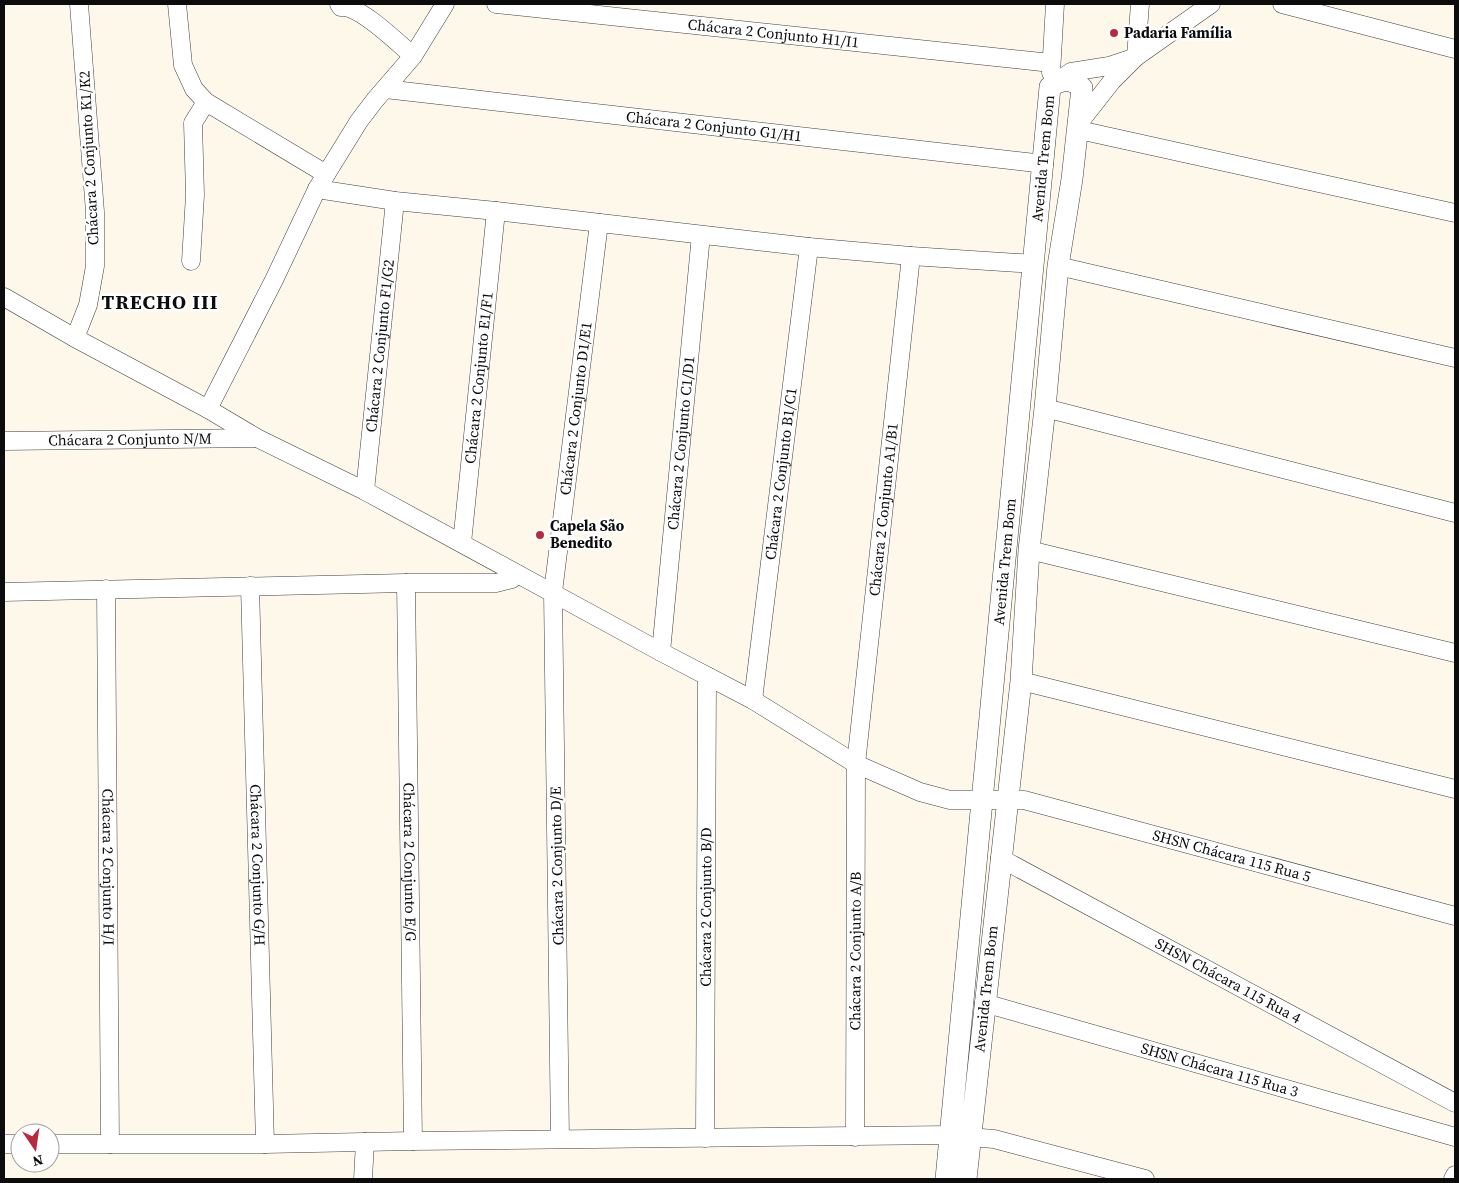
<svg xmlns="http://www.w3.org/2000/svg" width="1459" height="1183" font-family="'Source Serif 4',serif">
	<rect width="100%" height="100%" fill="#fef8eb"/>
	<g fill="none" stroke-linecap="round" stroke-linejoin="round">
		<defs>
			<g id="minor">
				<path d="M 177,4 L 183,65 L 194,89 L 206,102 L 326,174"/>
				<path d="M 339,4 L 341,7 C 360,5 398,43 413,56"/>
				<path id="s1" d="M 496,4 L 1051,63"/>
				<path d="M 1282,4 L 1455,49"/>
				<path d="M 1136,57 L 1140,4"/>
				<path d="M 1051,73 L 1055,4"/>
				<path d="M 1058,81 L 1071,72 L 1109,66 L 1133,58"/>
				<path id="s2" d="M 385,89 L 1044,164"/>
				<path d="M 1079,123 L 1112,81 L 1136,57 L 1211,4"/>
				<path d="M 1079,130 L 1455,213"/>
				<path d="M 317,189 L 395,201 L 496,211 L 809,247 L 911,256 L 1034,264"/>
				<path d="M 191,261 L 195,195 L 193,123 L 206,102"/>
				<path d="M 1058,266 L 1455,358"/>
				<path id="s3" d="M 4,297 L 75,338 L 208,409 L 257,438 L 365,491 L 661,652 L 753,700 L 856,764 L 920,792 L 950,800 L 1024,800 L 1455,916"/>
				<path d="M 75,338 L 88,305 L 95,266 L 95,212 L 79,4"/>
				<path d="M 1045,408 L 1455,513"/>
				<path d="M 208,409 L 274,280 L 317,189 L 359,121 L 375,100 L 413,56 L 445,4"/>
				<path id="s4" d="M 4,441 L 256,438"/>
				<path id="s5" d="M 365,491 L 395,201"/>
				<path id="s6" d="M 462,543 L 496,211"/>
				<path d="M 1029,550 L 1455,653"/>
				<path id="s7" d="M 406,583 L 413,1141"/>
				<path id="s8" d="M 250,586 L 265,1144"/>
				<path id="s9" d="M 106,589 L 110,1144"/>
				<path d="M 4,592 L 406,583 L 496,583 L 512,579 L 517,574"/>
				<path id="s10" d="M 661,652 L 701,235"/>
				<path d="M 1021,681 L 1455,789"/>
				<path id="s11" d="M 753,700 L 809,247"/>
				<path id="s12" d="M 1000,858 L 1455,1103"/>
				<path id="s13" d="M 984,1003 L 1455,1137"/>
				<path id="s14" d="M 855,1137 L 856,764 L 911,256"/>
				<path d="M 969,1137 L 994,1139 L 1145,1179"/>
				<path id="s15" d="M 705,1138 L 707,676"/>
				<path id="s16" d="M 560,1139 L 553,592 L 599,223"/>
				<path d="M 4,1144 L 20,1144"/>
				<path d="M 50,1144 L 265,1144 L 413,1141 L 950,1135"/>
				<path d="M 363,1179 L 365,1142"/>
				<path d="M 1453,1179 L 1455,1175"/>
			</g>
			<g id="tertiary">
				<path id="s17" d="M 946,1179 L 1050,87 C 1061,79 1072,78 1082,88 L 1072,179 L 1058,266 L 1045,408 L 1029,550 L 1021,681 L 966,1179"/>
			</g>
		</defs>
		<!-- minor casing -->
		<use href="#minor" stroke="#3f3f3f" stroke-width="19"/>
		<!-- tertiary casing -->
		<use href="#tertiary" stroke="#3f3f3f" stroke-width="22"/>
		<!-- minor -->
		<use href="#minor" stroke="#fff" stroke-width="18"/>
		<!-- tertiary -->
		<use href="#tertiary" stroke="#fff" stroke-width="21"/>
	</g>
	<!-- markers -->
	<g fill="#b72941" stroke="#fff" stroke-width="2">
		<circle cx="1114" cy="33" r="5"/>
		<circle cx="540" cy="535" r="5"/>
	</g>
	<g text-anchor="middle" stroke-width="5" stroke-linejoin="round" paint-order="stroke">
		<!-- street labels -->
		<g font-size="15" fill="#0c0c0c" stroke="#fff">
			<text dy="5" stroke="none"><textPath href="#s1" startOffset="279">Chácara 2 Conjunto H1/I1</textPath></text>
			<text dy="5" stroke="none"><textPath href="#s2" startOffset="331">Chácara 2 Conjunto G1/H1</textPath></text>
			<text transform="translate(89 158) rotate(-93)" y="5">Chácara 2 Conjunto K1/K2</text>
			<text dy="5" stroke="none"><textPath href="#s17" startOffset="1025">Avenida Trem Bom</textPath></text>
			<text dy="5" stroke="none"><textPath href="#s5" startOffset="146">Chácara 2 Conjunto F1/G2</textPath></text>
			<text dy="5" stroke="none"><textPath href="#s6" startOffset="166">Chácara 2 Conjunto E1/F1</textPath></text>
			<text dy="5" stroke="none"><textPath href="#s16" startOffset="732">Chácara 2 Conjunto D1/E1</textPath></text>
			<text dy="5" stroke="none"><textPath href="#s4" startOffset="126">Chácara 2 Conjunto N/M</textPath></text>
			<text dy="5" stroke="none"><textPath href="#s10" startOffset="210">Chácara 2 Conjunto C1/D1</textPath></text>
			<text dy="5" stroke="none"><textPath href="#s11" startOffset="228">Chácara 2 Conjunto B1/C1</textPath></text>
			<text dy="5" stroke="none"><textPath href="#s14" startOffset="629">Chácara 2 Conjunto A1/B1</textPath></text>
			<text dy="5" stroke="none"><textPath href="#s17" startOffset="620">Avenida Trem Bom</textPath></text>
			<text dy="5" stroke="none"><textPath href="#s3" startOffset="1362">SHSN Chácara 115 Rua 5</textPath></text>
			<text dy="5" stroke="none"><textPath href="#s7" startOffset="279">Chácara 2 Conjunto E/G</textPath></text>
			<text dy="5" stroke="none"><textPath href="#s8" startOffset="279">Chácara 2 Conjunto G/H</textPath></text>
			<text transform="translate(557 866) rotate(-91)" y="5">Chácara 2 Conjunto D/E</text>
			<text dy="5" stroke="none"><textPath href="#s9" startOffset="278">Chácara 2 Conjunto H/I</textPath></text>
			<text dy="5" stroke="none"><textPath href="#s15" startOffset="231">Chácara 2 Conjunto B/D</textPath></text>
			<text dy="5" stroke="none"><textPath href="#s14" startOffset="186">Chácara 2 Conjunto A/B</textPath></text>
			<text dy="5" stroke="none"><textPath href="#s12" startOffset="259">SHSN Chácara 115 Rua 4</textPath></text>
			<text transform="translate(986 989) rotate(-84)" y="5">Avenida Trem Bom</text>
			<text dy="5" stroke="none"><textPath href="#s13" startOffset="245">SHSN Chácara 115 Rua 3</textPath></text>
		</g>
		<!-- poi labels -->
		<g font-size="15" font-weight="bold" fill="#0c0c0c" stroke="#fff" text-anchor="start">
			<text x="1124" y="38">Padaria Família</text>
			<text x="550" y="531">Capela São<tspan x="550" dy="17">Benedito</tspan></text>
		</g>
		<!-- district labels -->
		<g font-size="20" font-weight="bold" letter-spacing="1" fill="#0c0c0c" stroke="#fff">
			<text x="160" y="309">TRECHO III</text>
		</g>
	</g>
	<!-- border -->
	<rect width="1459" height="1183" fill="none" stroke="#0c0c0c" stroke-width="10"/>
	<!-- north arrow -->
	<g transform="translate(35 1148) rotate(167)"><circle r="24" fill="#ffffff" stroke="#9e9e9e"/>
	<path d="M0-4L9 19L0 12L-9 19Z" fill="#b72941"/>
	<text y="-8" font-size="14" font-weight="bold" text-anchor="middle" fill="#0c0c0c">N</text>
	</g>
</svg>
